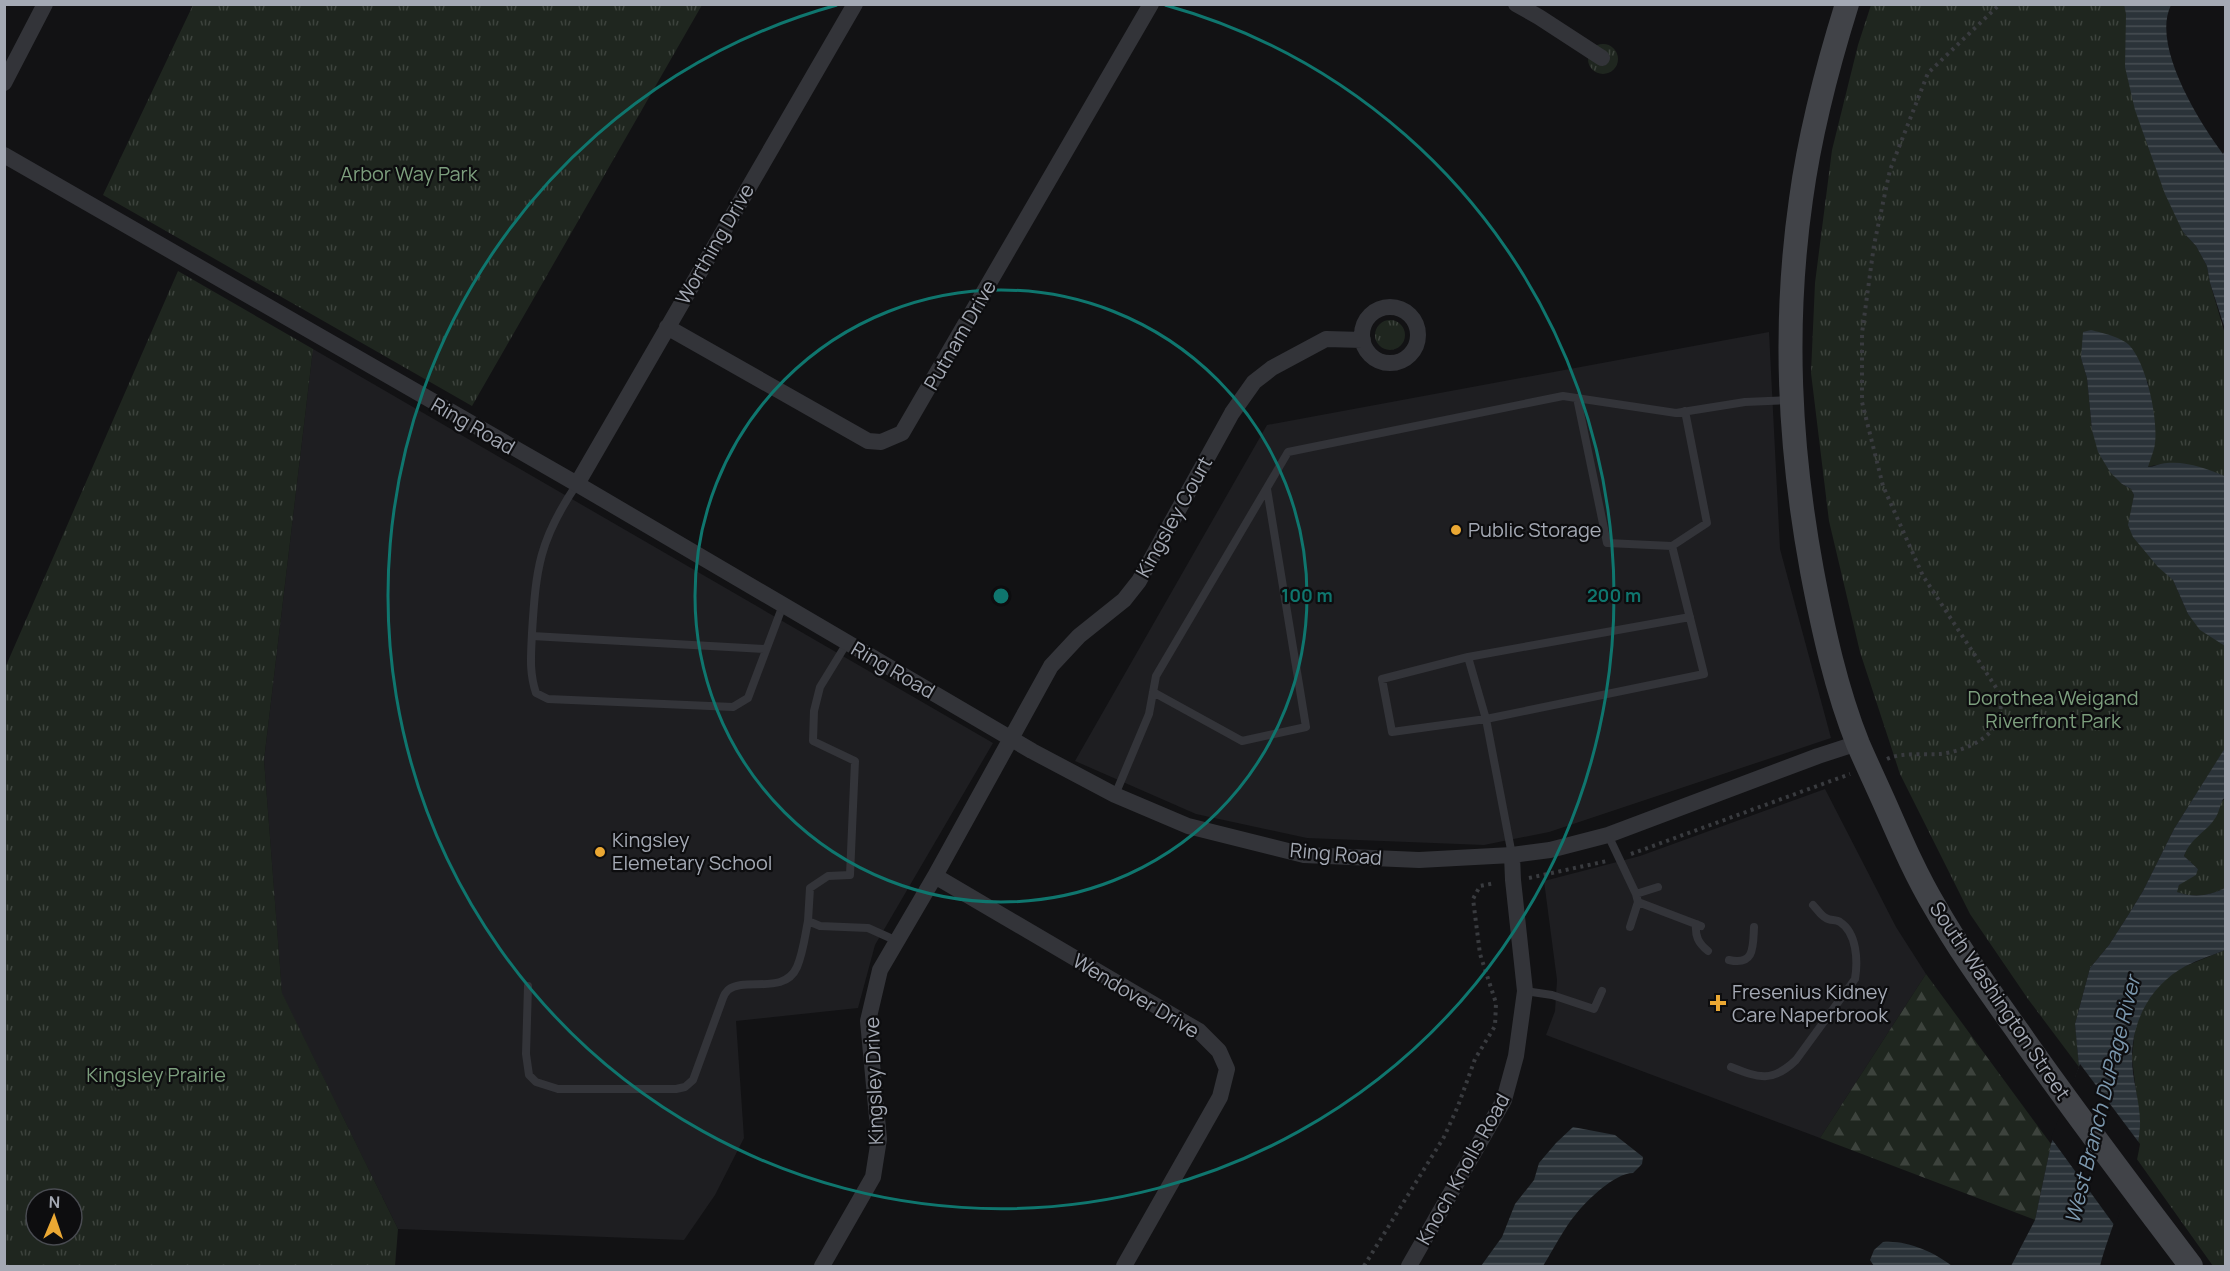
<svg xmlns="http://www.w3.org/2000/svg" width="2230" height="1271" font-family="Manrope,sans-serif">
	<defs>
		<pattern id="grass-tufts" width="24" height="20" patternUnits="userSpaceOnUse" patternTransform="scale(1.5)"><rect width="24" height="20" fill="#1f261f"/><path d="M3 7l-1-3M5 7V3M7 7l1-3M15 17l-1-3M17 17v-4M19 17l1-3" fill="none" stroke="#3d433d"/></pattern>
		<pattern id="forest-firs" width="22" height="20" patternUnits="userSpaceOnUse" patternTransform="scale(1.5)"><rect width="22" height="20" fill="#1f261f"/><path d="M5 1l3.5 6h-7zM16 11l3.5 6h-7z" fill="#3d433d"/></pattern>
		<pattern id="water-rules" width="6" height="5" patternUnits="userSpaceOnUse" patternTransform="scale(1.5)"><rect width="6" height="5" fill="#2b3339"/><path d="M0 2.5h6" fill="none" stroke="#474e53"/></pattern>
	</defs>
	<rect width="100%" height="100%" fill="#121214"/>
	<!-- built -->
	<path fill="#1e1e21" d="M 1769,332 L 1780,549 L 1831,738 L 1549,832 L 1484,845 L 1307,838 L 1196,814 L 1075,761 L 1267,425 Z
		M 313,349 L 993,743 L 875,945 L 858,1008 L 736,1021 L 744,1138 L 715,1195 L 684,1240 L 398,1229 L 282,994 L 264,760 Z
		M 1825,789 L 1896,927 L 1926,974 L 1820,1138 L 1546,1035 L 1555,1011 L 1557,980 L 1544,881 L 1640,856 Z"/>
	<!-- grass -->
	<path fill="url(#grass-tufts)" fill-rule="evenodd" d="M 193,5 L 193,4 L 702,5 L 472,406 L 103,195 Z
		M 1871,5 L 2124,5 L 2183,232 L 2196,246 L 2207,266 L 2210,283 L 2225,334 L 2225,476 C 2196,467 2178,459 2147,467 L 2154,448 L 2148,382 L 2081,358 L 2087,378 L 2092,430 L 2122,484 L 2131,489 L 2134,495 L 2129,525 L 2173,580 L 2188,614 L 2225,646 L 2226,747 L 2174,829 L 2143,891 L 2127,917 L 2109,945 L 2090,968 L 2075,1024 L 2079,1067 L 2028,999 L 1970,914 L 1900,774 L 1860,652 L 1829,521 L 1811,373 L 1815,283 L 1832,150 L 1858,45 Z
		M1588 59a15 15 0 1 1 30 0a15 15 0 1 1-30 0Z
		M 178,271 L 313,349 L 264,760 L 282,993 L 398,1229 L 395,1266 L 5,1266 L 5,668 ZM 36,1199 L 72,1199 L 72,1235 L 36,1235 Z
		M1375 335a15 15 0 1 1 30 0a15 15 0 1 1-30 0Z
		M 2225,798 L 2225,888 C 2209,896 2194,898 2176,892 L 2179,885 L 2198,869 L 2184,856 L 2188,844 Z
		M 2225,950 L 2225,1266 L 2213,1266 L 2134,1155 L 2140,1125 L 2132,1058 L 2135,1028 L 2143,1008 L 2161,982 L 2181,968 Z"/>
	<!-- forest -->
	<path fill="url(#forest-firs)" d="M 1926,974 L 2051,1144 L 2035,1220 L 1820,1138 Z"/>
	<!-- water -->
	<path fill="url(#water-rules)" d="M 2124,5 L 2171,5 C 2151,45 2199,122 2223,154 L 2225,150 L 2225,329 L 2210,283 L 2207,266 L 2196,246 L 2183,232 L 2165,194 L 2135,110 L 2125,67 L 2126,14 Z
		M 2091,330 C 2102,333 2122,337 2130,346 C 2147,365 2160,424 2154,449 C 2152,455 2150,461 2148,467 C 2154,467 2160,463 2167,463 C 2187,461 2207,469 2225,476 L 2225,646 L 2200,630 L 2188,614 L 2173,580 L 2158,567 L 2133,537 L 2128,525 L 2134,495 L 2131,489 L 2122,484 L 2110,472 L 2098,452 L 2092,430 L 2087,378 L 2081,358 L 2083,332 Z
		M 2225,748 L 2225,798 L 2223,799 C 2220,805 2219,812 2216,817 C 2206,833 2191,837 2184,856 L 2198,869 L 2196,875 L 2179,885 L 2177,892 C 2194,898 2209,896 2225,888 L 2225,950 C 2211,956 2193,961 2179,970 C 2149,989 2132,1022 2132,1058 C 2132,1081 2141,1104 2140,1126 C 2137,1173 2112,1221 2100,1266 L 2011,1266 L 2035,1220 L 2051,1144 L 2079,1067 L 2075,1024 L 2090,968 L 2109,945 L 2127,917 L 2143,891 L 2174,829 Z
		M 1573,1127 L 1615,1135 L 1643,1157 L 1642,1164 L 1633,1173 C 1615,1173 1587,1200 1576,1214 C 1564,1228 1553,1250 1543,1266 L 1481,1266 L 1502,1237 L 1515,1204 L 1534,1180 L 1539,1163 L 1556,1143 Z
		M 1883,1242 C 1907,1240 1934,1252 1952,1266 L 1874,1266 L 1870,1260 L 1874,1250 Z"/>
	<!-- pier -->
	<path fill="#121214" d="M 2080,1064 L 2140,1144 L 2136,1165 L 2115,1226 L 2051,1138 Z"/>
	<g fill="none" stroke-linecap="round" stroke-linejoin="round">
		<!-- path -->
		<path stroke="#393b3f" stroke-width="4" stroke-dasharray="3 4.5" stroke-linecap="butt" d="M 1887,759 C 1903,752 1922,755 1939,754 C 1960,752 1990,741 1998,720 C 2002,711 2001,701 1999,692 L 1923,576 L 1883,486 L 1862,402 L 1862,333 L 1874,245 L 1890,170 L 1928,73 L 2000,4
			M 1631,854 L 1850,774
			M 1529,878 L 1607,861
			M 1364,1266 L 1444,1137 L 1458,1106 L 1475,1059 L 1495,1026 L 1496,1003 L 1480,954 L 1473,899 L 1480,886 L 1495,883"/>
		<!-- service -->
		<path stroke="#333439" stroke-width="8" d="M 1577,398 L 1607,543 L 1672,546
			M 577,484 C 539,540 536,568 532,633 C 531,655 529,672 536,693 L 548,699 L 733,707 L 748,698 L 783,605
			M 532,636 L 766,649
			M 847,643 L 820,687 L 814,711 L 813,741 L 855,761 L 850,875 L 828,876 L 810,888 L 808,921 L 820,926 L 868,928 L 897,941
			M 1468,657 L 1486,719 L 1392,732 L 1382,679 Z
			M 1468,657 L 1690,617
			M 1153,692 L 1242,741 L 1306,727 L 1267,489
			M 1115,795 L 1149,714 L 1156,676 L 1288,452 L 1563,396 L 1676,413 L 1745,402 L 1790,400
			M 1608,835 L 1636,894 L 1658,887
			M 1512,855 L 1486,719 L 1704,674 L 1672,546 L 1707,523 L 1685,411
			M 1636,894 L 1638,902 L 1701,926
			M 1696,924 C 1695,936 1698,943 1708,951
			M 1630,927 L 1638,902
			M 1729,960 C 1755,966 1753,946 1754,927
			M 528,986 L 526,1054 L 529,1075 L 536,1082 L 558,1089 L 676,1089 L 685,1087 L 693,1080 L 723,998 C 724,995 726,992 728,990 C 745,976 784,996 797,967 C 803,953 805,936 808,921
			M 1525,991 L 1552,995 L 1594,1009 L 1602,991
			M 1731,1067 C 1759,1078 1772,1083 1796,1060 L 1855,979 C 1858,961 1857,933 1840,922 C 1836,919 1830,921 1826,918 C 1821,916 1817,909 1813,905"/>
		<!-- minor -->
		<path stroke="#333439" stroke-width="16" d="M 1516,4 L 1539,17 L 1602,58
			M 4,83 L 45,4
			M 4,155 L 577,484 L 1032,751 L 1115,795 L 1188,826 L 1304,855 L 1419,860 L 1512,855 L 1550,850 L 1608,835 L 1818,756 L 1858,743
			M1362 335a28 28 0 1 1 56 0a28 28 0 1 1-56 0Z
			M 667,327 L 868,441 L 881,442 L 902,433 L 1151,4
			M 577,484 L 855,4
			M 935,876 L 1199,1031 L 1219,1051 L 1227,1069 L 1220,1097 L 1124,1266
			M 822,1266 L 873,1177 L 879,1139 L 868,1021 L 880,970 L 935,876 L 1051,666 L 1079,636 L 1124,600 L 1139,581 L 1232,413 L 1254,382 L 1272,368 L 1326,339 L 1363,340
			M 1409,1266 L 1504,1100 L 1516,1056 L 1525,991 L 1513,880 L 1512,855"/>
		<!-- secondary -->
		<path stroke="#414348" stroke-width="24" d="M 1847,4 C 1827,68 1810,133 1801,199 C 1783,325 1789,446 1812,571 C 1823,629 1836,689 1858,744 C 1868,767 1879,790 1889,813 C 1903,845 1917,877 1935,907 C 1960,951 1990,992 2019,1033 C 2074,1112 2133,1189 2191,1266"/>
	</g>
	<!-- distance rings -->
	<g fill="none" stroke="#0f766e" stroke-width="3">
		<circle cx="1001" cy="596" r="306"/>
		<path d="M1165 5A613 613 0 1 1 837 5"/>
	</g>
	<!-- markers -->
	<g fill="#eba833" stroke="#0d0d0f" stroke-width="2">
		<circle cx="1456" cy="530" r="6"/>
		<circle cx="600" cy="852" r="6"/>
		<path d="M1715 994h6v6h6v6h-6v6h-6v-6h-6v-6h6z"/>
	</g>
	<g text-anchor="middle" stroke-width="4.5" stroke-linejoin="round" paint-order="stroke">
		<!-- park labels -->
		<g font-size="20" fill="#7c9e7d" stroke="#0d0d0f">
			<text x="409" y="181">Arbor Way Park</text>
			<text x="2053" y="705">Dorothea Weigand<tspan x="2053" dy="23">Riverfront Park</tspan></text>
			<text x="156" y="1082">Kingsley Prairie</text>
		</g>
		<!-- street labels -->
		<g font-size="20" fill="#a4a9b4" stroke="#0d0d0f">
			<text transform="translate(715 244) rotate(-60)" y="7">Worthing Drive</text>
			<text transform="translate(960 335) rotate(-60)" y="7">Putnam Drive</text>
			<text transform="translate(473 426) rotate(30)" y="7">Ring Road</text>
			<text transform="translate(1174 517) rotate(-61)" y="7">Kingsley Court</text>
			<text transform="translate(893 670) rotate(30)" y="7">Ring Road</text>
			<text transform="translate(1336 854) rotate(5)" y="7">Ring Road</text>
			<text transform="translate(1136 996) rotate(31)" y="7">Wendover Drive</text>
			<text transform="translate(2000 1001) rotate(56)" y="7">South Washington Street</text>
			<text transform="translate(874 1081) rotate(-92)" y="7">Kingsley Drive</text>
			<text transform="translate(1463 1169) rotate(-61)" y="7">Knoch Knolls Road</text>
		</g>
		<!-- poi labels -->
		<g font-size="20" fill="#a4a9b4" stroke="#0d0d0f" text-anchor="start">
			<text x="1468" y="537">Public Storage</text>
			<text x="612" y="847">Kingsley<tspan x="612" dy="23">Elemetary School</tspan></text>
			<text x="1732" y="999">Fresenius Kidney<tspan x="1732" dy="23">Care Naperbrook</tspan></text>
		</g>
		<!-- water labels -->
		<g font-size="21" font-style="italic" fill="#7c98ae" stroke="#0d0d0f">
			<text transform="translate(2103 1100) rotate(-76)" y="7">West Branch DuPage River</text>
		</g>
	</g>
	<circle cx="1001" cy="596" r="9" fill="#0f766e" stroke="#0d0d0f" stroke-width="3"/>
	<g font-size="18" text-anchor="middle" font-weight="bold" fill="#0f766e" stroke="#0d0d0f" stroke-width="4.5" stroke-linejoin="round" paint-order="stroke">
		<text x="1307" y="602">100 m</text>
		<text x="1614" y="602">200 m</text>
	</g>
	<!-- border -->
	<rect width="2230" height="1271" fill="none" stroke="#a4a9b4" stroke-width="12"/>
	<!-- north arrow -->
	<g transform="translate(54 1217) rotate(2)"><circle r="28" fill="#0d0d0f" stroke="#494b51" stroke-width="1.5"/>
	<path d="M0-4.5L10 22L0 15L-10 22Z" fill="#eba833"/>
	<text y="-9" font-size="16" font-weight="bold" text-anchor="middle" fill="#a4a9b4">N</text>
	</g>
</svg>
